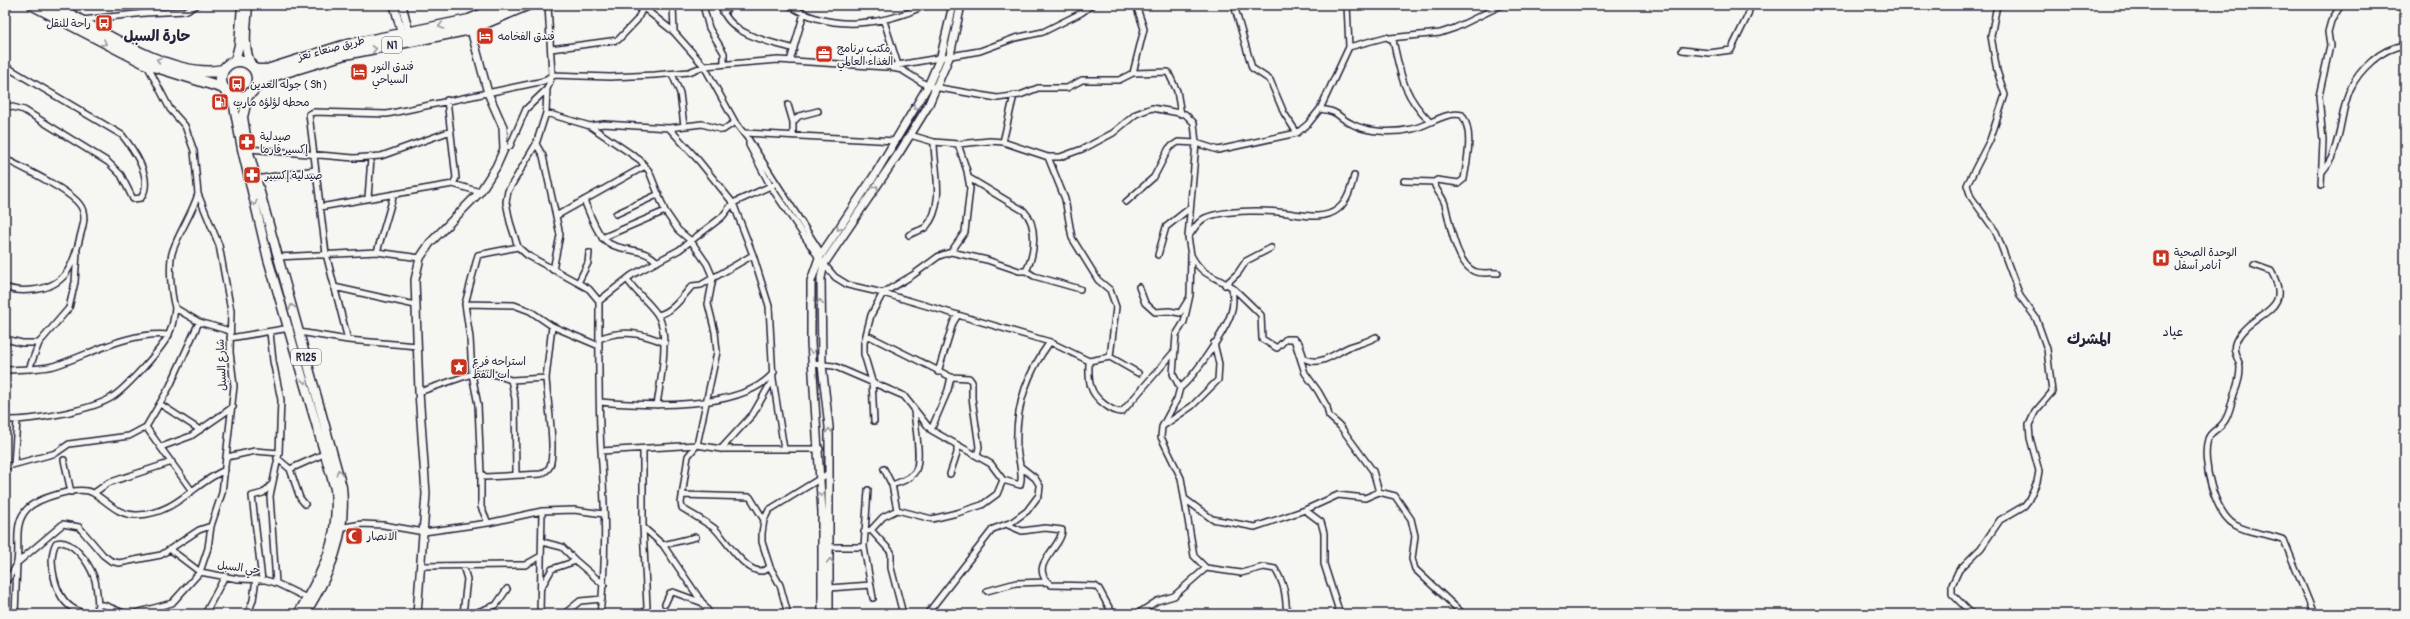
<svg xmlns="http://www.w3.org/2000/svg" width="2410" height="619" font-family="Pangolin,'Playpen Sans Arabic',sans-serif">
	<rect width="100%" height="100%" fill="#f6f6f2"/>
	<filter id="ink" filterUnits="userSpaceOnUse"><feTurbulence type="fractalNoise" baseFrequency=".025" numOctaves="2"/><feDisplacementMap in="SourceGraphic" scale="8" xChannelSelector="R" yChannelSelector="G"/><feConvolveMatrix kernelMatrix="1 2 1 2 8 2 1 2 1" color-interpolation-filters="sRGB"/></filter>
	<g filter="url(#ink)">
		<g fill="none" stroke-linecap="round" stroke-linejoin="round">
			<defs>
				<path id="street" d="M 548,5 L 552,75 L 610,77 L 655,75 L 689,72 L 704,66 L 778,60 L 886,67 L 898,65 L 980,51 L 1015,38 L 1043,32 L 1081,13 L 1092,5
					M 640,5 L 674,32 L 704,66 L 735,122 L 749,140 L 749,145 L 771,187 L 819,258 L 835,277 L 848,285 L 883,293 L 913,275 L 939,256 L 951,252 L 965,232 L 970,188 L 967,171 L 958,144
					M 673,5 L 674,32
					M 703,5 L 709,28 L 724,53 L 724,64
					M 721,5 C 728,35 768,41 794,49
					M 789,5 C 830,33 885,25 926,5
					M 1136,5 L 1144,29 L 1133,73 L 1168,72 L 1177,91 L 1181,114
					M 1234,5 L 1252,68 L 1270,80 L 1284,113 L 1297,133
					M 5,11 L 9,5
					M 723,13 L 731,5
					M 82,20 L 145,13 L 185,11 L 197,5
					M 884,21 L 898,65
					M 1390,38 L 1440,33 L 1455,28 L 1502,5
					M 1349,47 L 1386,37 L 1393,40 C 1401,76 1403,95 1430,122
					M 551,49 L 618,40 L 637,20 L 643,8
					M 1682,50 L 1709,53 L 1731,50 L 1748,15 L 1750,5
					M 790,61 L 804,13
					M 5,66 L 122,135 C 134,150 154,179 141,198 L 133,199 L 121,175 L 108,162 L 24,110 L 5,105
					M 892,68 L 902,70 L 928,86 L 997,98 L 1020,95 L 1038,88 L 1067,88 L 1082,80 L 1119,80 L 1133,73
					M 672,74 L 680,93 L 684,126
					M 547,89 L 546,113 L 536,144 L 508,191 L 506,202 L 510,222 L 518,247 L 527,255 L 589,289 L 599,301
					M 788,105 L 793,122 L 793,136
					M 1320,109 C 1342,112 1336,117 1352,124 C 1368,133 1395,133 1412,129 C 1428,126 1445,111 1462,115 C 1474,132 1467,160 1464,179 L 1459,183 L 1437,180 L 1434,182 C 1435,190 1442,195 1445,204 C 1449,220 1456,266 1476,272 C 1483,274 1492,272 1498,273
					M 546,113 L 590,126 L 640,160 L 649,171 L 665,211 L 678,230 L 691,241 L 707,264 L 713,278 L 708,304 L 715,332 L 717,352 L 697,445 L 688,456 L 681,503 L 682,508 C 693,515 704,521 714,528 C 725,537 751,585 770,567 L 762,542 L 762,533 L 764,520 L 769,510 L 829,473
					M 793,122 L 799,116 L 818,111
					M 590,126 L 604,124 L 669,128 L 702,124 L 723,130 L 735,122
					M 669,128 L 699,161 L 733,203 L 753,255 L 769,306 L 773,379 L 784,449
					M 745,133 L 896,141
					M 910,135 L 934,142 L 958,144 L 990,141 L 1003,142 L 1048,157 L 1060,157 L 1085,148 L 1113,133 L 1136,114 L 1152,108 L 1185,114 L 1194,123 L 1196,143 L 1188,237 L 1191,255 L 1190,295 L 1184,322 L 1176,335 L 1173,374 L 1180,388 L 1177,399 L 1162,427 L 1161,437 L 1181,478 L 1194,556 L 1206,568
					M 749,140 L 821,253
					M 1003,142 L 1014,95
					M 536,144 L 543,156 L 560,235 L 553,270
					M 248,149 L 354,158 L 381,156 L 451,131
					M 504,149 L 510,146 L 526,109 L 547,89 L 552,76
					M 1048,157 L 1065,199 L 1072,238 L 1098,280 L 1110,290 L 1116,307 L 1110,357 L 1138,373
					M 5,159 C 23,168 70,190 80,205 C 87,215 83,226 80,237 C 73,267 65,287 32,290 C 22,291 14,291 5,287
					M 2322,172 C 2326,167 2331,161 2333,154 C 2347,117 2338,90 2372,61 C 2382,52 2392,47 2405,45
					M 256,179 L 315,170
					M 1404,181 L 1434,182
					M 453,184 L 480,192
					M 2321,185 L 2323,141 L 2319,96 L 2330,46 L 2328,32 L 2331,21 L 2341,5
					M 198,194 C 192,214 180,230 173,250 C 168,263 171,293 175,308 L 199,322 L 230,331
					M 368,198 L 371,158
					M 584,200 C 589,212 594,227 602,237 C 615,254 643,245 657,262
					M 1126,202 L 1154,177 L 1169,148 L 1178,142 L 1196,143 L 1218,150 L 1297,133 L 1308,124 L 1320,109 L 1349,47 L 1347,5
					M 320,207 L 453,184 L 456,178 L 447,100
					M 616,214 L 659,194
					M 556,216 L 645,166
					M 909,235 C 914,232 922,230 926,227 C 946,204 934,169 934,142
					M 1189,236 C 1193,230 1198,221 1205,218 C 1225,209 1272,210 1294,214 C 1308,216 1326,219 1338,209 C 1348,201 1351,188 1354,176
					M 602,238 L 665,211
					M 377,252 L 394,194
					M 951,252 L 987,260 L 1019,271 L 1026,271 C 1035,254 1038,225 1024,211 L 969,178
					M 1158,255 L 1166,227 L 1190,208
					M 1191,255 C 1203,278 1215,275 1234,289 C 1243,297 1252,306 1261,315 L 1262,339 L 1277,348 L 1286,339 L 1294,339 L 1299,343 L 1304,358 C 1319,368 1335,353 1349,347 C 1358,344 1367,342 1376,337
					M 277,257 L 377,252 L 420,258
					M 2254,265 L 2271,271 C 2296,314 2250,311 2236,341 C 2231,352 2239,358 2240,367 C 2240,375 2237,387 2234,394 C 2231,403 2230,414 2224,422 C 2219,430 2211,430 2208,439 C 2201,461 2215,514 2235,525 C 2250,534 2268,533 2284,540 L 2314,614
					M 1026,271 L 1034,276 L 1080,289
					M 627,279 C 635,292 648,301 657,314 C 671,333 660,383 657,405
					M 578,283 L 588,263 L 589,253
					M 1225,285 L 1238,273 L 1246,261 L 1271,248
					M 334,287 L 415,305
					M 1139,287 L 1145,303 L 1155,312 L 1169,311 L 1180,313 L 1188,300
					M 465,304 L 478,255 L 518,247
					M 658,315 C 673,312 682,297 692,286 L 701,285 L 753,255
					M 270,332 L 273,361 L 281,400 L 279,453 L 270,496 L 276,583
					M 299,332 L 348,340 L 417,346
					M 867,335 L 951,377 L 948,390 L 931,430
					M 230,338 L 290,328
					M 5,339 L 22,343 L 39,343
					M 599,339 C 622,329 642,333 665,343
					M 1294,339 L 1305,373 L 1318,391 L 1327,407 L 1329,416 L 1340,426 L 1373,471 L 1379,492
					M 348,340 L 326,254 L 309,114 L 314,112 L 387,114 L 544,81 L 552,75
					M 1089,361 C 1089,369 1088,379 1091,387 C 1094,398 1111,412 1122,412 L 1173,353
					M 813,364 L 834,366 L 904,396 L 931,430 L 991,464 L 1003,480 L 997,494 L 982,505 L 957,513 L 932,519 L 897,510 L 883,517 L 871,530 L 864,532
					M 29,369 L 39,343 L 69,308 L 75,282 L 77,252
					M 5,370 C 22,369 41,370 57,365 C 93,353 130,331 169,335
					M 938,372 L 953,323 L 958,315
					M 951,377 L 969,378 L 972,382 L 972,398 L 979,447 L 977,456
					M 546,378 L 552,326
					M 511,380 L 515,399 L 516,475
					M 1180,388 C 1194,377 1226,330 1231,313 C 1234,304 1233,297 1232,288
					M 419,392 L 472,374 L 490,373 L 511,380 L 546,378 C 547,399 556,448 550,466 C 548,470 545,472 541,474 L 485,477 L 481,473 L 478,405 L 472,374 L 470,338 L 465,304 L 514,305 L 530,311 L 552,326 L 599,346
					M 600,402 C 645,406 744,411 774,372
					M 160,404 L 200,430
					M 5,420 C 30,421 87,411 109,399 C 123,392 162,349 169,334 C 173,326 174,317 175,308
					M 874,421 L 872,381 L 864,354 L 864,343 L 871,315 L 883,293 L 1050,342 L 1089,361 L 1110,357
					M 1163,426 L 1192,406 L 1218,380 L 1219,364 L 1214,343
					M 146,427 L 192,491
					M 161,447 L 191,436 L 233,407
					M 643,449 L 643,527 L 647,607 L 645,614
					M 721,449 L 753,414 L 773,379
					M 601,451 L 697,445 L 721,449 L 820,449
					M 227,457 L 255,451 L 279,453
					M 277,458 L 290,469 L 300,498 L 305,504
					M 64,460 L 71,492
					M 14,464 L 17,421
					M 5,467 L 56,453 L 69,444 L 129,436 L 146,427 L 170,386 L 199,322
					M 290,469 L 326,453
					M 884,469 L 892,485 L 897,510
					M 481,473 L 481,507 L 488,523
					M 950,474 L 957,453 L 957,445
					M 1003,480 L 1020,485 L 1021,480 C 1022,469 1018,458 1017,447 C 1015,408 1027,373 1050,342
					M 892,485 C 900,482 908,480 914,473 C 923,464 915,425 914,411
					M 868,490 L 864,547 L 873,598
					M 94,493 L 108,483 L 172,462
					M 682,495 L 750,497 L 764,520
					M 1185,499 L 1212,519 L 1255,527 L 1305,510 L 1338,495 L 1365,498 L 1379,492 L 1395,496 L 1411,519 L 1415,536 L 1412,559 L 1415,569 L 1463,614
					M 1305,510 L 1321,522 L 1324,533 L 1324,564 L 1340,614
					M 1008,525 L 1022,531 L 1045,528 L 1062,530 C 1062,549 1026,565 1051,585 L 1095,586 L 1099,589 L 1112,613
					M 643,527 L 663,545 L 710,614
					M 338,528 L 362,524 L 383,525 L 424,532 L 488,523 L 542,511 L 574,510 L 604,514
					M 871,530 L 891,552 L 891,568 L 903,614
					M 542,542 L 562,547 L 576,561
					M 663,545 L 696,537
					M 830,547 L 864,547
					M 171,550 L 200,572 L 238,579 L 265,580 L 276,583 L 307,598
					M 421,566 L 517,565 L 525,565 L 541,556
					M 770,567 L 780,585 L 788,614
					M 262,580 L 252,496 L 263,493 L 271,485
					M 5,583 C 9,577 16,569 17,562 C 20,544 13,524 27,509 C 38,498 79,485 93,493 C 108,501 117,516 138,515 C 177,513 191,485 225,470
					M 541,588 L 552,569 L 576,561 L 604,585
					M 829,588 L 871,585
					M 987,591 L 1016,583 L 1047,582
					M 665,604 L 670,593 L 673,592 L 703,603
					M 15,614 L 17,563 L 63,524 L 79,527 L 103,555 L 111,561 L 119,563 L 161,555 L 199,530 L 211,526
					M 85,614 C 81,612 75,610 71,607 C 55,596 47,560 56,543 C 72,538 89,563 94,577 C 97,585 97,596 98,605
					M 94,614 L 98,605 L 104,605 L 126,614
					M 132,614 L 172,603 L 200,572 L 208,548 L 211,526 L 222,493 L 234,386 L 230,352 L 231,311 L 219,245 L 198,194 L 194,151 L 185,126 L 170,109 L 147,65
					M 205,614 L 225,576
					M 248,614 L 253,600 L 256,579
					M 463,614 L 467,579 L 463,566
					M 472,614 L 496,605 L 507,589
					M 540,614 L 542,511
					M 564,614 L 580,601 L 602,599
					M 600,614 C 607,559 605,505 601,450 C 598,400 599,351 599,301 L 632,275 L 679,250 L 722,217 L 733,203 L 775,184
					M 927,614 L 993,529 L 1012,522 L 1027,511 L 1039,495 L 1040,486 L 1035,478 L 1021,467
					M 1137,614 L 1157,601 L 1174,596 L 1206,568 L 1241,573 L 1264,567 L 1275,569 C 1286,587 1285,594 1287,614
					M 1972,614 L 1952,594 L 1952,585 L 1959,570 L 1981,548 L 2000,520 L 2024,506 L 2028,501 L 2037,482 L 2039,471 L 2030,438 L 2029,425 L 2035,412 L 2052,392 L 2047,349 L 2036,318 L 2020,296 L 1996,232 L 1971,197 L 1967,185 L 1990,140 L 2005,95 L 1997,71 L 1991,36 L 1997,5"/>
				<path id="secondary" d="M 394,5 L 403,38
					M 402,5 L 410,36
					M 417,614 L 426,494 L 419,392 L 415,280 L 420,258 L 430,243 L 480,192 L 496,167 L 504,149 L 503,127 L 488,93 L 470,26
					M 822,614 L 822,512 L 811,343 L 811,281 L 819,258 L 874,176 L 928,86 L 941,56 L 953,5
					M 829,614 L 829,427 L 822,365 L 821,278 L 824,264 L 899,153 L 928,106 L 950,55 L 961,5"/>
				<path id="primary" d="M 248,5 C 247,24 242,46 251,64
					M 235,61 L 239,45 L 242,5
					M 232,96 L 242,149 L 268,259 L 335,489 C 340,540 323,572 298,614
					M 248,96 L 243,117 L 248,149 L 342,487 C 347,536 330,574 305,614"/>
				<path id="highway" d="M 33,5 L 147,64 L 224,88
					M 53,5 C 97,29 173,81 223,70
					M221 79a18 18 0 1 1 36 0a18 18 0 1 1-36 0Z
					M 256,70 L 267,70 L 343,46 L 469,20 L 504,5
					M 257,84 L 269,77 L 345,54 L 471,29 L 527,5"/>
			</defs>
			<!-- street casing -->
			<use href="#street" stroke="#22223b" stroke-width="8"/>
			<!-- secondary casing -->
			<use href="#secondary" stroke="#22223b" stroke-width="10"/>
			<!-- primary casing -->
			<use href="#primary" stroke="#22223b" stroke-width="11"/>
			<!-- highway casing -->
			<use href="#highway" stroke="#22223b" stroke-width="13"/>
			<!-- street -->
			<use href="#street" stroke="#f6f6f2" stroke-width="5"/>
			<!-- secondary -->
			<use href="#secondary" stroke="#f6f6f2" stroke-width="7"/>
			<!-- primary -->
			<use href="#primary" stroke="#f6f6f2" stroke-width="8"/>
			<!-- highway -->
			<use href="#highway" stroke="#f6f6f2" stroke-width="10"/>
		</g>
		<!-- one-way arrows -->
		<defs><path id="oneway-chevron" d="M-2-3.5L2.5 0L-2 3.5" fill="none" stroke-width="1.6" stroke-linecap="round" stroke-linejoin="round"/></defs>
		<g stroke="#9797a0">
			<use href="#oneway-chevron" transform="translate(441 26) rotate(168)"/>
			<use href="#oneway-chevron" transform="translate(104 43) rotate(28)"/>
			<use href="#oneway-chevron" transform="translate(374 49) rotate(-11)"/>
			<use href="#oneway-chevron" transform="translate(159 60) rotate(-157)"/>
			<use href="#oneway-chevron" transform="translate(916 107) rotate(119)"/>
			<use href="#oneway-chevron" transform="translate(876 188) rotate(-57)"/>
			<use href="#oneway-chevron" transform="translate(254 203) rotate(76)"/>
			<use href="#oneway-chevron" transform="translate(839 228) rotate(125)"/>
			<use href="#oneway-chevron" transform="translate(820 302) rotate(-91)"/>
			<use href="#oneway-chevron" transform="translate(292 307) rotate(-106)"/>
			<use href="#oneway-chevron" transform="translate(812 351) rotate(85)"/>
			<use href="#oneway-chevron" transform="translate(305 381) rotate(74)"/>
			<use href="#oneway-chevron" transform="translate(829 431) rotate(-92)"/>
			<use href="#oneway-chevron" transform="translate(339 472) rotate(-105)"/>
			<use href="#oneway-chevron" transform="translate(821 494) rotate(87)"/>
			<use href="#oneway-chevron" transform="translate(830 561) rotate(-89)"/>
		</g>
	</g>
	<!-- icons -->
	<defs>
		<symbol id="bus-square" viewBox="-11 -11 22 22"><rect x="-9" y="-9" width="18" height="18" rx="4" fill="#c8321e" stroke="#f6f6f2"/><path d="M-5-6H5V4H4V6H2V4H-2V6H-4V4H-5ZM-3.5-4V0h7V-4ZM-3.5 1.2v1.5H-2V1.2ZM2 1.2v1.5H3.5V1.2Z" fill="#fff"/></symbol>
		<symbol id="hotel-square" viewBox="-11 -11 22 22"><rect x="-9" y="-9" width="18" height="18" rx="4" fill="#c8321e" stroke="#f6f6f2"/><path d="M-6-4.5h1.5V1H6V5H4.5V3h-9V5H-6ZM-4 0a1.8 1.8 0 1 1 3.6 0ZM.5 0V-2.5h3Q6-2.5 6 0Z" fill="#fff"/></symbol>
		<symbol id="office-square" viewBox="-11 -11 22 22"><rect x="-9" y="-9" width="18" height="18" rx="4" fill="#c8321e" stroke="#f6f6f2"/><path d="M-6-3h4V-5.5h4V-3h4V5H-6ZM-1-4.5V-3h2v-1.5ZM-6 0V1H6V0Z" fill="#fff"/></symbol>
		<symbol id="fuel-square" viewBox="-11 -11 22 22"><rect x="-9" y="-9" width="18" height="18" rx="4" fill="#c8321e" stroke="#f6f6f2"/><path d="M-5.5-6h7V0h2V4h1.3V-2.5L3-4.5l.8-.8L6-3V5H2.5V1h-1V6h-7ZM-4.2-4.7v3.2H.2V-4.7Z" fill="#fff"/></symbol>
		<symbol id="pharmacy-square" viewBox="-11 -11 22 22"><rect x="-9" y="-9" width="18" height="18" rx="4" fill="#c8321e" stroke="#f6f6f2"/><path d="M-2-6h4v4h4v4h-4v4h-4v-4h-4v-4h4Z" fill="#fff"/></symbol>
		<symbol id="hospital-square" viewBox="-11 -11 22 22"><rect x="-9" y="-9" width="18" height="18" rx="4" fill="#c8321e" stroke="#f6f6f2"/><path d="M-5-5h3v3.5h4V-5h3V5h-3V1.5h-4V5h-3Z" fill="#fff"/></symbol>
		<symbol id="sight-square" viewBox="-11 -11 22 22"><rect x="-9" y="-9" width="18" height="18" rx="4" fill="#c8321e" stroke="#f6f6f2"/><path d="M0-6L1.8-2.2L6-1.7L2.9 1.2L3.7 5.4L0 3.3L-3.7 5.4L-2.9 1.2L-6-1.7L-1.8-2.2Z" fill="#fff"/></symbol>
		<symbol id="mosque-square" viewBox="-11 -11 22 22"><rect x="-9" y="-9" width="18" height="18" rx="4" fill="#c8321e" stroke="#f6f6f2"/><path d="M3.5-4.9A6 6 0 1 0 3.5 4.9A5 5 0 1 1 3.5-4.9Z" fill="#fff"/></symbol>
	</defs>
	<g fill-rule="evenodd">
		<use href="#bus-square" x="94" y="13" width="20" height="20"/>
		<use href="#hotel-square" x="475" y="26" width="20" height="20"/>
		<use href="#office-square" x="814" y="44" width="20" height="20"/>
		<use href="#hotel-square" x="349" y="62" width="20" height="20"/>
		<use href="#bus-square" x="227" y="74" width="20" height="20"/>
		<use href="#fuel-square" x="210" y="92" width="20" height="20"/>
		<use href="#pharmacy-square" x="237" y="132" width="20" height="20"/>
		<use href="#pharmacy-square" x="242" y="165" width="20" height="20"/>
		<use href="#hospital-square" x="2151" y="248" width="20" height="20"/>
		<use href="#sight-square" x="449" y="357" width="20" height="20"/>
		<use href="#mosque-square" x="344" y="526" width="20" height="20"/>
	</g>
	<g text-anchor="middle" stroke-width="3" stroke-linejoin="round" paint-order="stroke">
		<!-- shield labels -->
		<g fill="#f6f6f2" stroke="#626272" stroke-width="1">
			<rect x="382" y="37" width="20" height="16" rx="3"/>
			<rect x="291" y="349" width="30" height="16" rx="3"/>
		</g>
		<g font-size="10" font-weight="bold" fill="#22223b">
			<text x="392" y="49">N1</text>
			<text x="306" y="361">R125</text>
		</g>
		<!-- poi labels -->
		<g font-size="11" fill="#22223b" stroke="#f6f6f2" text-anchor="start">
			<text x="91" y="27" text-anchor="end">راحة للنقل</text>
			<text x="498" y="40">فندق الفخامه</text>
			<text x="837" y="52">مكتب برنامج<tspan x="837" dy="13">الغذاء العالمي</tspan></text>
			<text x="372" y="70">فندق النور<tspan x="372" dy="13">السياحي</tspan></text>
			<text x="250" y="88">جوله العدين ( Sh )</text>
			<text x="233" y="106">محطه لؤلؤه مارب</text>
			<text x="260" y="140">صيدلية<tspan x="260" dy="13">إكسير فارما</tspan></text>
			<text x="265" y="179">صيدلية إكسير</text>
			<text x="2174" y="256">الوحدة الصحية<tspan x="2174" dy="13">أنامر أسفل</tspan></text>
			<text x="472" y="365">استراحه فرع<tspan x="472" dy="13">اب النفط</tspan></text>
			<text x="367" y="540">الانصار</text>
		</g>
		<!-- street labels -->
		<g font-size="11" fill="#22223b" stroke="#f6f6f2">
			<text transform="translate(331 48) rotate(-15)" y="4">طريق صنعاء تعز</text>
			<text transform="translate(221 365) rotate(-93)" y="4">شارع السبل</text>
			<text transform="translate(239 567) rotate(7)" y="4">حي السبل</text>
		</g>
		<!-- quarter labels -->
		<g font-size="13" fill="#22223b" stroke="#f6f6f2">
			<text x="2173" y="336">عياد</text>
		</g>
		<!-- district labels -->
		<g font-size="15" font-weight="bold" fill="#22223b" stroke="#f6f6f2">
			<text x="157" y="41">حارة السبل</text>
			<text x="2089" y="344">المشرك</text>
		</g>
	</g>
	<!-- margin -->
	<rect width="2410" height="619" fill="none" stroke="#f6f6f2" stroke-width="20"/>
	<rect x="10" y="10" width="2390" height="599" fill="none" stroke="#22223b" stroke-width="1.5" filter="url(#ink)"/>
</svg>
